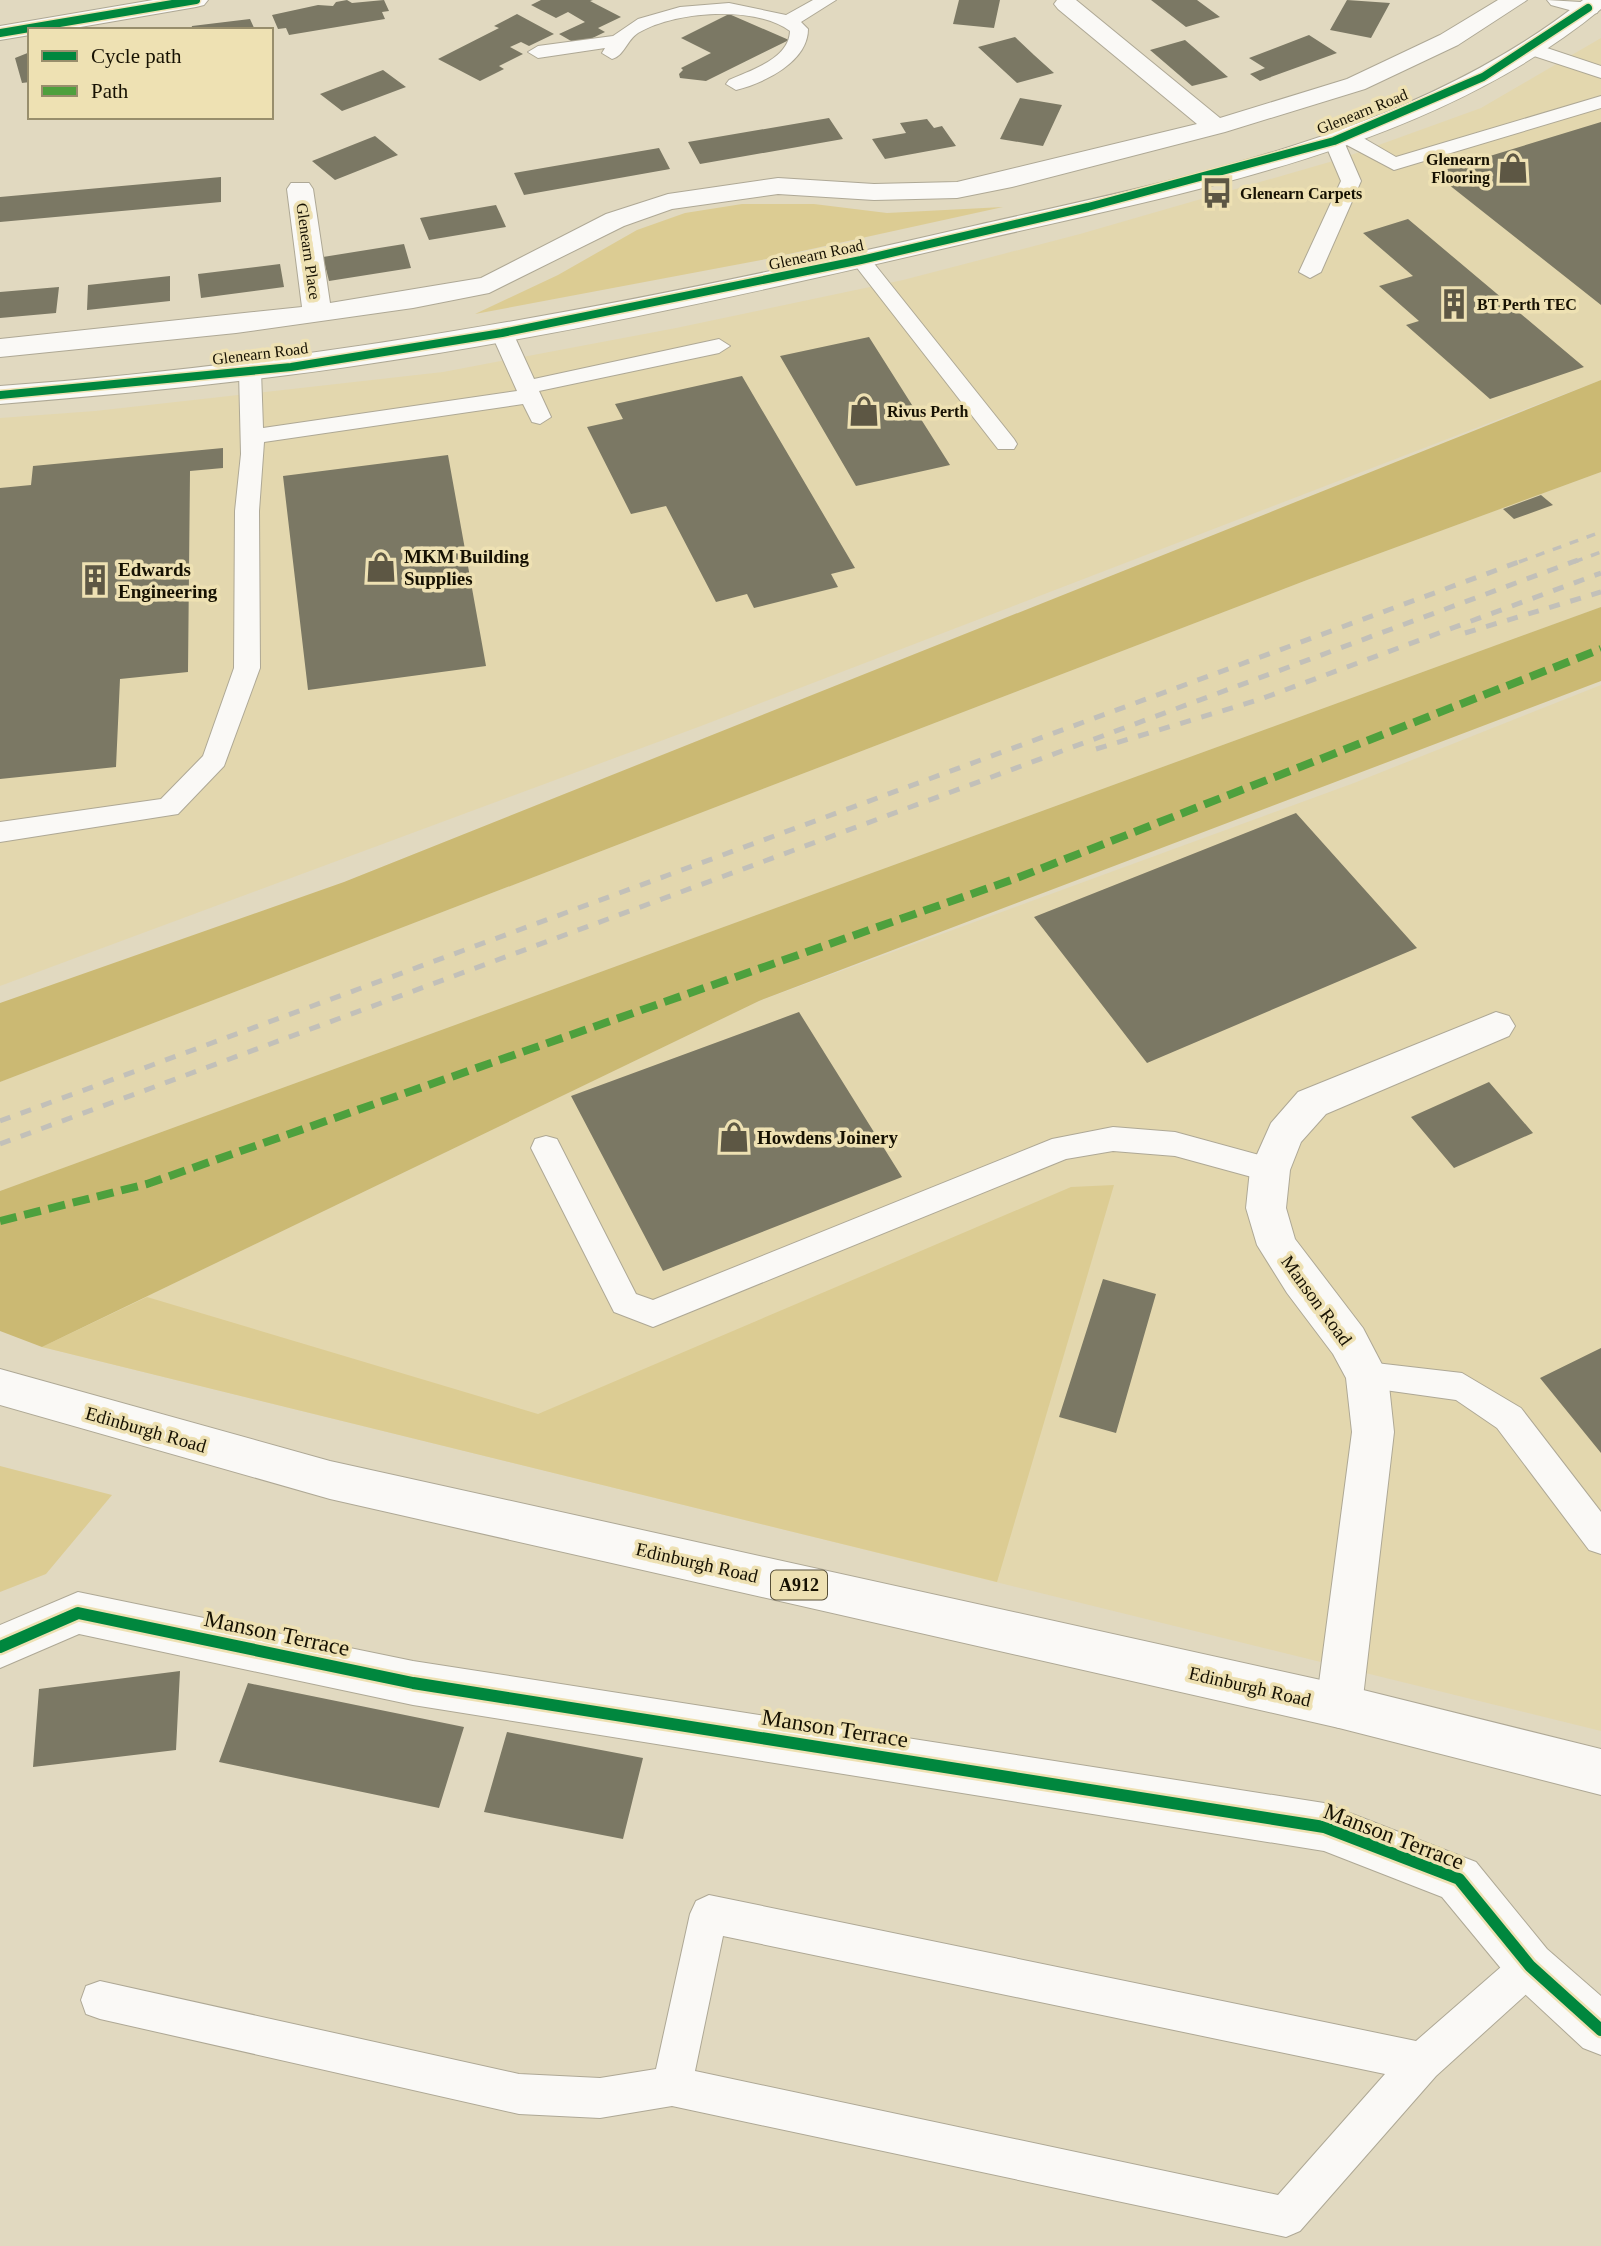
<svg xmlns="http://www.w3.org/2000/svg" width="1601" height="2246" font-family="Georgia,serif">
	<rect width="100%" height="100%" fill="#e1d9c0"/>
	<!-- built -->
	<path fill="#e3d7ae" d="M 1601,38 L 1601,380 L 701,726 L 0,986 L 0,418 L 95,411 L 443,372 L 676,328 L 903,280 L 1080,234 L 1340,159 L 1481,108 Z
		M 1601,472 L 1601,607 L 0,1191 L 0,1082 L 1307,580 Z
		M 1601,685 L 1601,1731 L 42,1347 L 759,1001 L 1354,783 Z"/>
	<!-- green -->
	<path fill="#dccc93" d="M 742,204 L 814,204 L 887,213 L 1003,207 L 766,259 L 475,314 L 558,275 L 637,230 L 685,213 Z
		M 1114,1185 L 997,1582 L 42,1347 L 147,1297 L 538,1414 L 1071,1187 Z
		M 0,1466 L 112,1495 L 46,1574 L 0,1592 Z"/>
	<!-- forest -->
	<path fill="#cbb973" d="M 1601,380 L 1601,472 L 1307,580 L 0,1082 L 0,1003 L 344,882 Z
		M 1601,607 L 1601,681 L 759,1001 L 42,1347 L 0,1331 L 0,1191 Z"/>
	<!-- building -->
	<path fill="#7b7864" d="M 347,0 L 352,3 L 384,0 L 389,11 L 382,12 L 385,19 L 289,35 L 286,28 L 278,29 L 272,15 L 318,5 L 333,6 L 336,2 Z
		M 541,0 L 593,0 L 590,1 L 621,17 L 598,28 L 605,32 L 578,45 L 559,34 L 585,22 L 568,12 L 556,18 L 531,5 Z
		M 959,0 L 1000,0 L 994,28 L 953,24 Z
		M 1151,0 L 1197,0 L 1220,17 L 1186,27 Z
		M 1347,0 L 1390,3 L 1371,38 L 1330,30 Z
		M 517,14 L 554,34 L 529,46 L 521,42 L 510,47 L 523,54 L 499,66 L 504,69 L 480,81 L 438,59 L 499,28 L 494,26 Z
		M 729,14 L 789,40 L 706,81 L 680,78 L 679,74 L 683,70 L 681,68 L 711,53 L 681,38 Z
		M 250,19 L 255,30 L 191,30 L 192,26 Z
		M 1309,35 L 1337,53 L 1260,81 L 1250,74 L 1265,68 L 1249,58 Z
		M 1015,37 L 1034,55 L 1054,73 L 1017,83 L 978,47 Z
		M 1185,40 L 1206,58 L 1228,77 L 1192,86 L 1150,50 Z
		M 30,52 L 30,82 L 22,83 L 15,58 Z
		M 383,70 L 406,87 L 342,111 L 320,94 Z
		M 1020,98 L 1062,105 L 1043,146 L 1000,139 Z
		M 829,118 L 843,139 L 700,164 L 688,142 Z
		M 927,119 L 934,128 L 942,126 L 956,146 L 885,159 L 872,139 L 906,133 L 900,123 Z
		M 1601,122 L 1601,305 L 1434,173 Z
		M 375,136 L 398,155 L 335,180 L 312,161 Z
		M 659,148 L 670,169 L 524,195 L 514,173 Z
		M 221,177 L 221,202 L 0,222 L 0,197 Z
		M 496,205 L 506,227 L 429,240 L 420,218 Z
		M 1408,219 L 1584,367 L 1490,399 L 1406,325 L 1419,321 L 1379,286 L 1413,276 L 1363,233 Z
		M 404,244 L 411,268 L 329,281 L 323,257 Z
		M 280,264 L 284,287 L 201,298 L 198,274 Z
		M 170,276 L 170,301 L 87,310 L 88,285 Z
		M 59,287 L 56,313 L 0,318 L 0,292 Z
		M 869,337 L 950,465 L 856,486 L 780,356 Z
		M 742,376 L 855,568 L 831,574 L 838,587 L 754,608 L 747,594 L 716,602 L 666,506 L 631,514 L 587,427 L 623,419 L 615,404 Z
		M 223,448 L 223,468 L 190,471 L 188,672 L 120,679 L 116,767 L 0,779 L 0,488 L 31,485 L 33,466 Z
		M 448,455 L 486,666 L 308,690 L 283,476 Z
		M 1541,495 L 1553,505 L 1514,519 L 1503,509 Z
		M 1296,813 L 1417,948 L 1147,1063 L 1034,917 Z
		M 799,1012 L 902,1177 L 663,1271 L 571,1096 Z
		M 1489,1082 L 1533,1133 L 1454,1168 L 1411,1117 Z
		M 1103,1279 L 1156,1294 L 1116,1433 L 1059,1417 Z
		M 1601,1348 L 1601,1453 L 1540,1378 Z
		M 180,1671 L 176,1750 L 33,1767 L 39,1689 Z
		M 248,1683 L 464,1727 L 439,1808 L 219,1762 Z
		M 507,1732 L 643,1758 L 623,1839 L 484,1812 Z"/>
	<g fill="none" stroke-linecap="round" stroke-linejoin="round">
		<defs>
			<path id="lane" d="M 813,0 L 836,0 L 801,22 L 808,29 C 808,62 764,83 736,90 L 726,84 L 729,80 C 751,70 789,59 790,31 C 755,5 674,11 638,33 C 627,40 624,56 612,59 L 602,53 L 605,48 L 538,58 L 528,52 L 538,46 L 613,36 L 638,19 L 680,7 L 729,3 L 786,15 Z
				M 1529,42 L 1601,66 L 1601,78 L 1522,52 L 1520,48 Z
				M 1601,96 L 1601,108 L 1394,170 L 1345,144 L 1361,181 L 1321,272 L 1310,278 L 1299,272 L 1341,181 L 1324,141 C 1329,134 1345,130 1353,132 L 1396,157 Z
				M 861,254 L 868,256 L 1014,439 L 1017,444 L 1014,449 L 998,449 L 854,264 L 850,260 Z
				M 502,326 L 513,333 L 534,379 L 719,339 L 730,346 L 719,353 L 539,391 L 551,417 L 540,424 L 532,422 L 523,404 L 264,442 L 259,511 L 260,668 L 224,766 L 178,814 L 0,842 L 0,822 L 161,799 L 203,756 L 234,668 L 235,511 L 241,454 L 239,371 L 242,366 L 250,364 L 261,371 L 263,428 L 517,391 L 491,333 Z
				M 1113,1127 L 1175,1132 L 1281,1161 L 1285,1170 L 1281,1179 L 1270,1182 L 1175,1156 L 1113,1151 L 1066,1159 L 653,1327 L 614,1312 L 531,1148 L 535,1139 L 546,1136 L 557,1139 L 636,1294 L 653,1300 L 1052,1139 Z
				M 1367,1362 L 1462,1373 L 1521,1408 L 1601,1512 L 1601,1554 L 1589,1550 L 1497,1428 L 1456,1400 L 1356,1386 L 1351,1376 L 1356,1366 Z
				M 709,1895 L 1416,2041 L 1517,1953 L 1530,1947 L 1543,1953 L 1549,1966 L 1543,1979 L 1436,2076 L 1300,2231 L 1286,2237 L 672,2106 L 600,2118 L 519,2114 L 100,2019 L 86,2014 L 81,2000 L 86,1986 L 100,1981 L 519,2074 L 600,2078 L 656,2069 L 690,1914 L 696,1901 ZM 723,1936 L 1385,2074 L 1278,2195 L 695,2071 Z"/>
			<path id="street" d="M 153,0 L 208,0 L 204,5 L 196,7 L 63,30 L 30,30 L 30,35 L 0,40 L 0,26 Z
				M 1057,0 L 1076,0 L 1220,118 L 1347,79 L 1440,35 L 1498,0 L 1527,0 L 1458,45 L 1365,89 L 1225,132 L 1012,187 L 957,198 L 874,200 L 778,194 L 672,209 L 624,226 L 489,293 L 413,308 L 236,333 L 0,357 L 0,339 L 302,307 L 287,189 L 291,183 L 309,183 L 313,189 L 330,303 L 481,278 L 606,214 L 668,194 L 778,178 L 874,184 L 957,182 L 1197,124 L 1058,9 L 1054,4 Z
				M 1547,0 L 1597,3 L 1600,8 L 1597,13 L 1588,15 L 1551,5 Z
				M 1496,1012 L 1509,1016 L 1515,1026 L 1509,1036 L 1326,1114 L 1301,1142 L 1290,1170 L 1286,1208 L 1295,1239 L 1363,1328 L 1388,1376 L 1394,1432 L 1362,1706 L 1355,1722 L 1339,1728 L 1323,1722 L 1316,1706 L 1352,1432 L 1346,1378 L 1333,1354 L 1287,1293 L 1257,1245 L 1246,1208 L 1250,1170 L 1271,1123 L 1298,1092 Z
				M 78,1592 L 413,1661 L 1324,1803 L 1476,1862 L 1547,1949 L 1601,1996 L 1601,2055 L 1583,2048 L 1513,1983 L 1442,1897 L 1324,1851 L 413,1705 L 79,1634 L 0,1668 L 0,1625 Z"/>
			<path id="secondary" d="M 1583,0 L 1601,0 L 1601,9 C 1431,149 1188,192 980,240 C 779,287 578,333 374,363 C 250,382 125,394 0,404 L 0,386 C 329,362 639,303 960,229 C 1173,180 1407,139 1583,0 Z"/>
			<path id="primary" d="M 0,1369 L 330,1461 L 1339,1684 L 1601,1749 L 1601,1795 L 1339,1728 L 330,1499 L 0,1405 Z"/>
		</defs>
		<!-- lane casing -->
		<use href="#lane" stroke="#aea895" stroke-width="2"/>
		<!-- street casing -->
		<use href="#street" stroke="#aea895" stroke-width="2"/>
		<!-- secondary casing -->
		<use href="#secondary" stroke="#aea895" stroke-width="2"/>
		<!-- primary casing -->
		<use href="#primary" stroke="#aea895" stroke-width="2"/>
		<!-- lane -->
		<use href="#lane" fill="#faf9f6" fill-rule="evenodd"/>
		<!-- street -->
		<use href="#street" fill="#faf9f6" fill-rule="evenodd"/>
		<!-- secondary -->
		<use href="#secondary" fill="#faf9f6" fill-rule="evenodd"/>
		<!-- primary -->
		<use href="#primary" fill="#faf9f6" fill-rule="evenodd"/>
		<!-- rail-far1 -->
		<path stroke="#c2c0b9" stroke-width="3.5" stroke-dasharray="9 9" stroke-linecap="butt" d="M 1519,562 L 1601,532
			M 1574,562 L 1601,552"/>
		<!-- rail -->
		<path stroke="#c2c0b9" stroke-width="5" stroke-dasharray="11 11" stroke-linecap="butt" d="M 1465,633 L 1601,592
			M 1096,749 L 1258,700 L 1601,573
			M 0,1121 L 1524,560
			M 0,1144 L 1578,560"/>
		<!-- quiet -->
		<path stroke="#4ea03d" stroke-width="8" stroke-dasharray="17 8" stroke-linecap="butt" d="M 0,1221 L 147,1184 L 1017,878 L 1601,649"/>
		<defs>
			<path id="cycleway-far1" d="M 0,33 L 196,0
				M 0,395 L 291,367 L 502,333 L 861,260 L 1088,207 L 1334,141 L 1483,77 L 1588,8"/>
			<path id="cycleway" d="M 0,1647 L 78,1613 L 413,1683 L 1324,1827 L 1459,1879 L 1530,1966 L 1601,2030"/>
		</defs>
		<!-- cycleway-far1 casing -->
		<use href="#cycleway-far1" stroke="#eee1b3" stroke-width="11"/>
		<!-- cycleway casing -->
		<use href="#cycleway" stroke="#eee1b3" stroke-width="17"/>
		<!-- cycleway-far1 -->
		<use href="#cycleway-far1" stroke="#00873e" stroke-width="8"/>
		<!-- cycleway -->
		<use href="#cycleway" stroke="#00873e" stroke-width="12"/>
	</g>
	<!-- icons -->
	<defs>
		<symbol id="shop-bare" viewBox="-9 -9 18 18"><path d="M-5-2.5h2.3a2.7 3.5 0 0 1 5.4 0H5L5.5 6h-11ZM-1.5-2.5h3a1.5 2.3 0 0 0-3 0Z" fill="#5d5744" stroke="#eee1b3" stroke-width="2.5" paint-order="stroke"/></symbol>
		<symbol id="bus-bare" viewBox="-9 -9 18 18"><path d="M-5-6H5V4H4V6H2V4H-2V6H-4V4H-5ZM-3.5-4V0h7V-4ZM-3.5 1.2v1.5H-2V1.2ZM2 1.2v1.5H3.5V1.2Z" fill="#5d5744" stroke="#eee1b3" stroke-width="2.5" paint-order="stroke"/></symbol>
		<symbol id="building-bare" viewBox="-9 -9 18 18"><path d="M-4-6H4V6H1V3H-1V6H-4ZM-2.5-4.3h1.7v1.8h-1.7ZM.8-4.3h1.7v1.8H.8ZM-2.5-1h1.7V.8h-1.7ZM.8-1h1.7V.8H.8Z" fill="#5d5744" stroke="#eee1b3" stroke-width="2.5" paint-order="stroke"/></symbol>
	</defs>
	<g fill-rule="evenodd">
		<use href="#shop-bare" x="1491" y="146" width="44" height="44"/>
		<use href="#bus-bare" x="1195" y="171" width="44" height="44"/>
		<use href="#building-bare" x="1432" y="282" width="44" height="44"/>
		<use href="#shop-bare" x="842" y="389" width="44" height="44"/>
		<use href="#shop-bare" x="359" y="545" width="44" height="44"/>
		<use href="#building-bare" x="73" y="558" width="44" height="44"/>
		<use href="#shop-bare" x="712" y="1115" width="44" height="44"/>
	</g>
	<g text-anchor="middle" stroke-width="7" stroke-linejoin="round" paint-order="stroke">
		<!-- far-street labels -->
		<g font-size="16" fill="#161102" stroke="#eee1b3">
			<text transform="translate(1362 111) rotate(-22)" y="6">Glenearn Road</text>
			<text transform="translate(309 251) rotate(82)" y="6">Glenearn Place</text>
			<text transform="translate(816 254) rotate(-12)" y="6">Glenearn Road</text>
			<text transform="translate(260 353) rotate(-7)" y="6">Glenearn Road</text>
		</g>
		<!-- far-poi labels -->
		<g font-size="16" font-weight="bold" fill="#161102" stroke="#eee1b3" text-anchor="start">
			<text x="1490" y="165" text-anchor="end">Glenearn<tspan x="1490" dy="18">Flooring</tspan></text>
			<text x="1240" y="199">Glenearn Carpets</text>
			<text x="1477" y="310">BT Perth TEC</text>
			<text x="887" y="417">Rivus Perth</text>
		</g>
		<!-- shield labels -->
		<rect fill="#eee1b3" stroke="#574f37" stroke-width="2" x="771" y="1570.5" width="56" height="29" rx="5"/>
		<g font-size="18" font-weight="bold" fill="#161102">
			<text x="799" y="1591">A912</text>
		</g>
		<!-- poi labels -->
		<g font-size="19" font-weight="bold" fill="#161102" stroke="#eee1b3" text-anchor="start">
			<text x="404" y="563">MKM Building<tspan x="404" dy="22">Supplies</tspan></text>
			<text x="118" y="576">Edwards<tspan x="118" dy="22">Engineering</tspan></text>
			<text x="757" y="1144">Howdens Joinery</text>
		</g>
		<!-- street labels -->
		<g font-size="19" fill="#161102" stroke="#eee1b3">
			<text transform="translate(1317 1300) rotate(54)" y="7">Manson Road</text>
			<text transform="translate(146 1429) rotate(16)" y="7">Edinburgh Road</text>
			<text transform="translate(697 1562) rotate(13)" y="7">Edinburgh Road</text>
			<text transform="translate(1250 1686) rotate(13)" y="7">Edinburgh Road</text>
		</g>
		<!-- near-street labels -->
		<g font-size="23" fill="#161102" stroke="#eee1b3">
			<text transform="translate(277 1633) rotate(12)" y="8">Manson Terrace</text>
			<text transform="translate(835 1728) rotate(9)" y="8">Manson Terrace</text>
			<text transform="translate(1394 1836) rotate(21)" y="8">Manson Terrace</text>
		</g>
	</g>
	<!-- legend -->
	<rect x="28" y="28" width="245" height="91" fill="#eee1b3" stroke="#988e6c" stroke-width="2"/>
	<rect x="42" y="51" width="35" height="10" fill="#00873e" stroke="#988e6c" stroke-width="2"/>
	<text x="91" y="63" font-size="21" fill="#161102">Cycle path</text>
	<rect x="42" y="86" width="35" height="10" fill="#4ea03d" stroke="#988e6c" stroke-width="2"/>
	<text x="91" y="98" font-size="21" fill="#161102">Path</text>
</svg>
